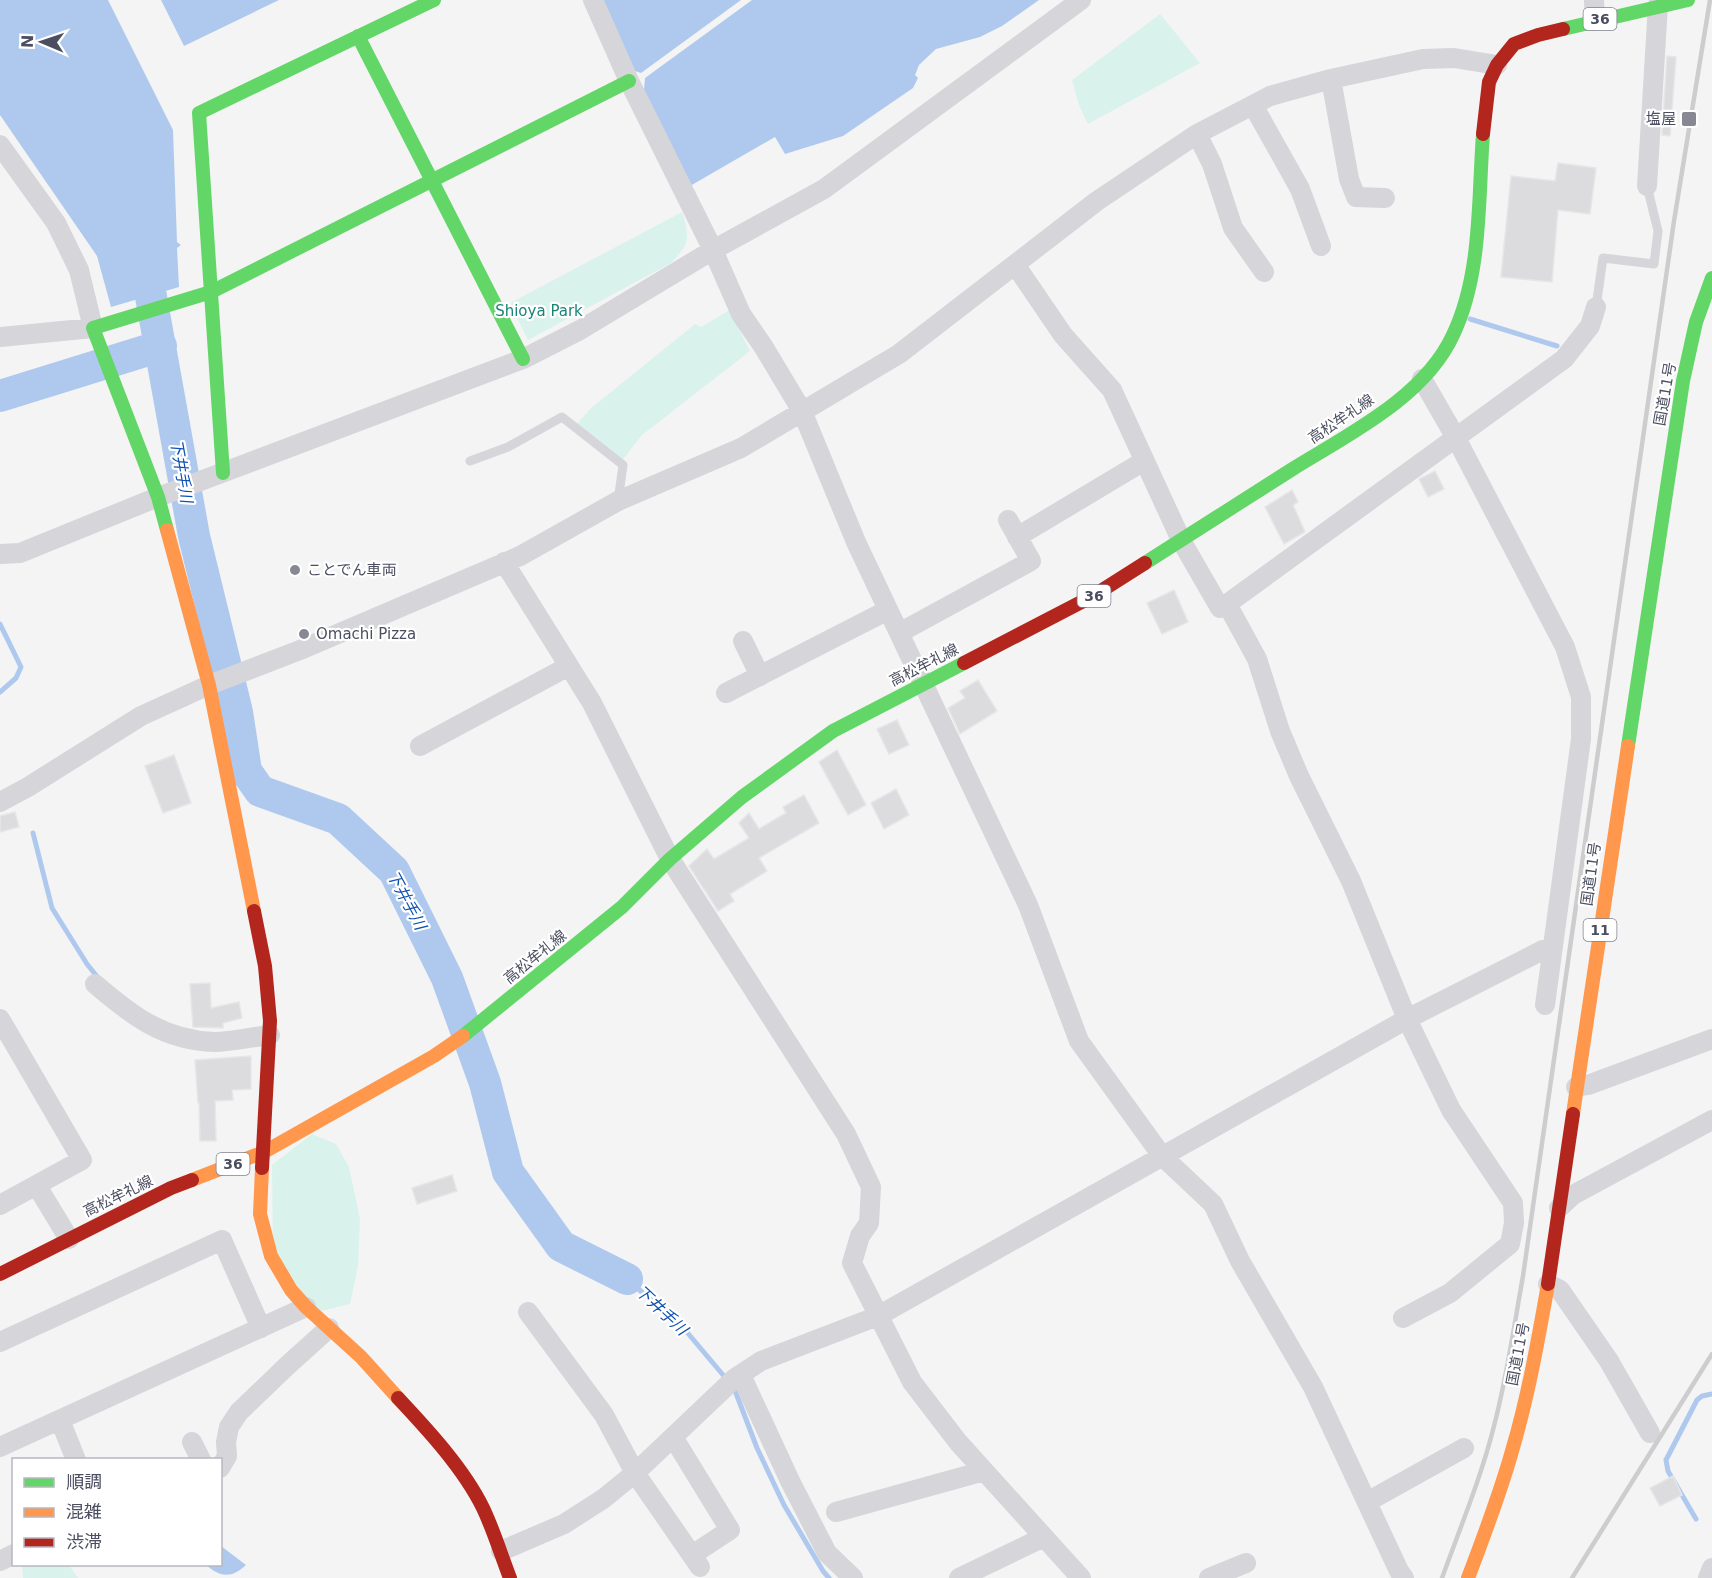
<svg xmlns="http://www.w3.org/2000/svg" width="1712" height="1578" font-family="'DejaVu Sans','Noto Sans JP',sans-serif">
	<rect width="100%" height="100%" fill="#f4f4f4"/>
	<!-- green -->
	<path fill="#daf2ec" d="M 1160,14 L 1200,63 L 1088,124 L 1079,105 L 1072,80 Z
		M 682,212 C 690,238 690,243 671,263 L 528,340 L 510,303 Z
		M 733,308 L 736,323 L 750,351 L 642,435 L 621,462 L 577,424 L 590,409 L 695,324 L 701,327 Z
		M 312,1134 L 336,1144 L 349,1167 L 360,1219 L 358,1266 L 350,1304 L 317,1312 L 273,1253 L 272,1165 Z
		M 25,1564 L 69,1565 L 78,1578 L 23,1578 L 22,1566 Z"/>
	<!-- water -->
	<path fill="#afc9ee" d="M 0,0 L 108,0 L 173,130 L 177,242 L 181,245 L 177,248 L 179,287 L 111,307 L 97,256 L 0,115 Z
		M 161,0 L 279,0 L 184,46 Z
		M 600,0 L 741,0 L 641,73 L 635,71 Z
		M 752,0 L 1039,0 L 1002,26 L 980,37 L 936,49 L 919,65 L 915,75 L 918,78 L 913,88 L 843,136 L 785,154 L 775,137 L 690,186 L 644,90 L 645,78 Z
		M 221,1546 L 246,1565 C 232,1578 221,1578 206,1565 L 220,1564 Z"/>
	<g fill="none" stroke-linecap="round" stroke-linejoin="round">
		<!-- stream -->
		<path stroke="#afc9ee" stroke-width="5" d="M 1470,319 L 1557,346
			M 0,624 L 21,667 L 16,678 L 0,692
			M 33,833 L 52,908 L 87,964 L 99,979
			M 627,1279 L 686,1331 L 734,1388 L 757,1448 L 784,1505 L 823,1571 L 829,1578
			M 1696,1519 L 1668,1471 L 1666,1460 L 1697,1400 L 1702,1396 L 1712,1394"/>
		<!-- river -->
		<path stroke="#afc9ee" stroke-width="32" d="M 148,280 L 194,536 L 237,712 L 246,771 L 260,791 L 338,819 L 394,871 L 447,978 L 485,1083 L 508,1172 L 561,1246 L 627,1279
			M 0,396 L 161,346"/>
	</g>
	<!-- building -->
	<path fill="#dcdcde" stroke="#e6e5e7" stroke-width="1.5" d="M 1667,56 L 1676,57 L 1670,136 L 1662,135 Z
		M 1558,163 L 1596,168 L 1590,214 L 1558,210 L 1552,282 L 1501,277 L 1511,176 L 1555,181 Z
		M 1435,471 L 1444,489 L 1428,497 L 1419,479 Z
		M 1292,490 L 1298,502 L 1293,505 L 1305,532 L 1284,544 L 1265,507 Z
		M 1174,590 L 1188,622 L 1162,634 L 1147,603 Z
		M 978,680 L 997,711 L 960,734 L 948,708 L 965,698 L 960,691 Z
		M 897,720 L 909,745 L 889,754 L 877,729 Z
		M 837,750 L 866,805 L 848,815 L 819,762 Z
		M 174,755 L 191,803 L 163,813 L 145,766 Z
		M 896,789 L 909,815 L 884,829 L 871,803 Z
		M 804,795 L 819,823 L 759,858 L 767,871 L 730,894 L 734,901 L 718,911 L 689,866 L 707,849 L 714,859 L 749,838 L 739,823 L 749,813 L 759,829 L 786,813 L 783,807 Z
		M 15,812 L 19,827 L 0,832 L 0,816 Z
		M 210,983 L 211,1008 L 239,1002 L 242,1018 L 223,1023 L 223,1028 L 193,1027 L 190,984 Z
		M 251,1056 L 251,1089 L 232,1090 L 233,1100 L 215,1101 L 216,1141 L 200,1141 L 199,1103 L 198,1103 L 195,1060 Z
		M 452,1175 L 457,1191 L 417,1204 L 412,1188 Z
		M 1673,1476 L 1682,1495 L 1660,1506 L 1650,1488 Z"/>
	<g fill="none" stroke-linecap="round" stroke-linejoin="round">
		<!-- lane -->
		<path stroke="#d5d5da" stroke-width="9" d="M 1596,307 L 1603,258 L 1654,264 L 1658,231 L 1647,186
			M 470,461 L 508,447 L 562,417 L 623,465 L 618,501"/>
		<!-- street -->
		<path stroke="#d5d5da" stroke-width="20" d="M 593,0 L 629,81 L 713,250 L 741,314 L 763,346 L 802,411 L 856,542 L 1028,905 L 1079,1041 L 1162,1156 L 1213,1204 L 1240,1261 L 1313,1387 L 1399,1571 L 1404,1578
			M 1594,0 L 1595,21
			M 1331,79 L 1349,179 L 1356,197 L 1385,198
			M 1253,105 L 1300,189 L 1321,246
			M 1197,134 L 1212,164 L 1233,228 L 1264,272
			M 0,145 L 56,223 L 79,270 L 93,328 L 0,337
			M 1647,186 L 1658,5
			M 1016,266 L 1063,335 L 1112,390 L 1182,542 L 1220,608 L 1227,604 L 1257,659 L 1280,731 L 1299,776 L 1351,881 L 1407,1019 L 1451,1110 L 1513,1203 L 1514,1223 L 1510,1244 L 1450,1293 L 1403,1318
			M 1422,379 L 1456,438 L 1565,647 L 1581,697 L 1581,739 L 1545,1005
			M 1017,537 L 1144,461
			M 0,554 L 20,553 L 158,497 L 523,359 L 580,330 L 713,250 L 824,189 L 1081,0
			M 504,562 L 592,703 L 670,859 L 846,1134 L 871,1187 L 869,1223 L 860,1236 L 852,1263 L 912,1382 L 958,1442 L 1081,1578
			M 1227,604 L 1564,359 L 1590,326 L 1596,307
			M 899,633 L 1031,561 L 1008,520
			M 743,641 L 760,676
			M 726,693 L 888,610
			M 420,746 L 569,666
			M 0,802 L 28,787 L 141,716 L 209,685 L 300,650 L 520,556 L 618,501 L 741,448 L 899,354 L 1097,201 L 1197,134 L 1270,96 L 1331,79 L 1423,59 L 1454,58 L 1497,65
			M 95,984 C 131,1015 163,1040 214,1042 C 232,1042 252,1037 270,1035
			M 0,1019 L 82,1160 L 0,1205
			M 1576,1087 L 1588,1085 L 1712,1039
			M 37,1186 L 69,1239
			M 1559,1208 L 1573,1195 L 1712,1120
			M 1548,1284 L 1560,1290 L 1609,1361 L 1650,1433
			M 528,1312 L 604,1415 L 635,1473 L 700,1567
			M 0,1342 L 222,1240 L 261,1328
			M 741,1375 L 790,1481 L 827,1553 L 853,1578
			M 60,1420 L 76,1460
			M 673,1437 L 730,1530 L 692,1555
			M 192,1442 L 201,1460
			M 0,1447 L 306,1307
			M 220,1468 L 227,1456 L 226,1442 L 229,1427 L 239,1412 L 289,1364 L 329,1328
			M 1367,1502 L 1464,1448
			M 836,1512 L 984,1471
			M 501,1551 L 564,1524 L 603,1499 L 635,1473 L 735,1378 L 761,1361 L 878,1316 L 1407,1019 L 1543,950 L 1552,948
			M 0,1561 L 14,1554
			M 959,1578 L 1044,1537
			M 1209,1578 L 1246,1563
			M 1708,1578 L 1712,1568"/>
		<!-- fast -->
		<path stroke="#63d668" stroke-width="14" d="M 1563,29 L 1688,0
			M 358,36 L 523,359
			M 223,473 L 199,113 L 434,0
			M 167,530 L 158,497 L 93,328 L 211,292 L 629,81
			M 1145,563 C 1194,532 1242,501 1291,470 C 1347,435 1424,398 1453,335 C 1482,274 1478,200 1483,134
			M 1628,746 L 1683,381 L 1696,322 L 1712,278
			M 463,1036 L 622,907 L 670,859 L 742,797 L 833,731 L 964,663"/>
		<!-- slow -->
		<path stroke="#ff974d" stroke-width="14" d="M 167,530 L 209,685 L 254,911
			M 1573,1114 L 1628,746
			M 262,1168 L 260,1214 L 271,1256 L 291,1290 L 306,1307 L 361,1357 L 398,1398
			M 192,1180 L 264,1152 L 434,1056 L 463,1036
			M 1468,1578 C 1484,1536 1500,1494 1512,1451 C 1528,1397 1538,1341 1548,1284"/>
		<!-- jam -->
		<path stroke="#b3261e" stroke-width="14" d="M 1483,134 L 1489,82 L 1497,65 L 1514,44 L 1538,35 L 1563,29
			M 964,663 L 1093,596 L 1145,563
			M 254,911 L 265,966 L 270,1021 L 262,1168
			M 0,1274 L 171,1188 L 192,1180
			M 1548,1284 L 1573,1114
			M 398,1398 C 428,1430 464,1469 483,1508 C 494,1531 501,1555 510,1578"/>
		<!-- rail -->
		<path stroke="#cdcdd0" stroke-width="4.5" d="M 1442,1578 C 1460,1528 1481,1478 1494,1426 C 1507,1377 1514,1326 1523,1276 L 1674,221 L 1710,0
			M 1572,1578 L 1712,1354"/>
	</g>
	<!-- markers -->
	<g fill="#868894" stroke="#fff" stroke-width="2">
		<rect x="1681" y="111" width="16" height="16" rx="3"/>
		<circle cx="295" cy="570" r="6"/>
		<circle cx="304" cy="634" r="6"/>
	</g>
	<g text-anchor="middle" stroke-width="4.5" stroke-linejoin="round" paint-order="stroke">
		<!-- shield labels -->
		<g fill="#fff" stroke="#818390" stroke-width="1.5">
			<rect x="1583.5" y="8" width="33" height="22" rx="4.5"/>
			<rect x="1077.5" y="585" width="33" height="22" rx="4.5"/>
			<rect x="1583.5" y="919" width="33" height="22" rx="4.5"/>
			<rect x="216.5" y="1153" width="33" height="22" rx="4.5"/>
		</g>
		<g font-size="14" font-weight="bold" fill="#4b4e60">
			<text x="1600" y="24">36</text>
			<text x="1094" y="601">36</text>
			<text x="1600" y="935">11</text>
			<text x="233" y="1169">36</text>
		</g>
		<!-- poi labels -->
		<g font-size="15" fill="#4b4e60" stroke="#fff" text-anchor="start">
			<text x="1676" y="124" text-anchor="end">塩屋</text>
			<text x="307" y="575">ことでん車両</text>
			<text x="316" y="639">Omachi Pizza</text>
		</g>
		<!-- park labels -->
		<g font-size="15" fill="#1a8376" stroke="#fff">
			<text x="539" y="316">Shioya Park</text>
		</g>
		<!-- street labels -->
		<g font-size="15" fill="#4b4e60" stroke="#fff">
			<text transform="translate(1665 394) rotate(-80)" y="5">国道11号</text>
			<text transform="translate(1341 419) rotate(-34)" y="5">高松牟礼線</text>
			<text transform="translate(924 665) rotate(-27)" y="5">高松牟礼線</text>
			<text transform="translate(1591 874) rotate(-82)" y="5">国道11号</text>
			<text transform="translate(535 957) rotate(-39)" y="5">高松牟礼線</text>
			<text transform="translate(118 1196) rotate(-26)" y="5">高松牟礼線</text>
			<text transform="translate(1518 1354) rotate(-79)" y="5">国道11号</text>
		</g>
		<!-- water labels -->
		<g font-size="16" font-style="italic" fill="#0f51af" stroke="#fff">
			<text transform="translate(182 471) rotate(80)" y="6">下井手川</text>
			<text transform="translate(407 900) rotate(62)" y="6">下井手川</text>
			<text transform="translate(662 1310) rotate(43)" y="6">下井手川</text>
		</g>
	</g>
	<!-- legend -->
	<rect x="12" y="1458" width="210" height="108" fill="#ffffff" stroke="#b7b8bf" stroke-width="1.5"/>
	<rect x="24" y="1478" width="30" height="9" fill="#63d668" stroke="#b7b8bf" stroke-width="1.5"/>
	<text x="66" y="1488" font-size="18" fill="#4b4e60">順調</text>
	<rect x="24" y="1508" width="30" height="9" fill="#ff974d" stroke="#b7b8bf" stroke-width="1.5"/>
	<text x="66" y="1518" font-size="18" fill="#4b4e60">混雑</text>
	<rect x="24" y="1538" width="30" height="9" fill="#b3261e" stroke="#b7b8bf" stroke-width="1.5"/>
	<text x="66" y="1548" font-size="18" fill="#4b4e60">渋滞</text>
	<!-- north arrow -->
	<g transform="translate(42 42) rotate(272)" stroke="#ffffff" stroke-width="4.5" paint-order="stroke">
	<path d="M0-4.5L10 22L0 15L-10 22Z" fill="#4b4e60"/>
	<text y="-9" font-size="16" font-weight="bold" text-anchor="middle" fill="#4b4e60">N</text>
	</g>
</svg>
